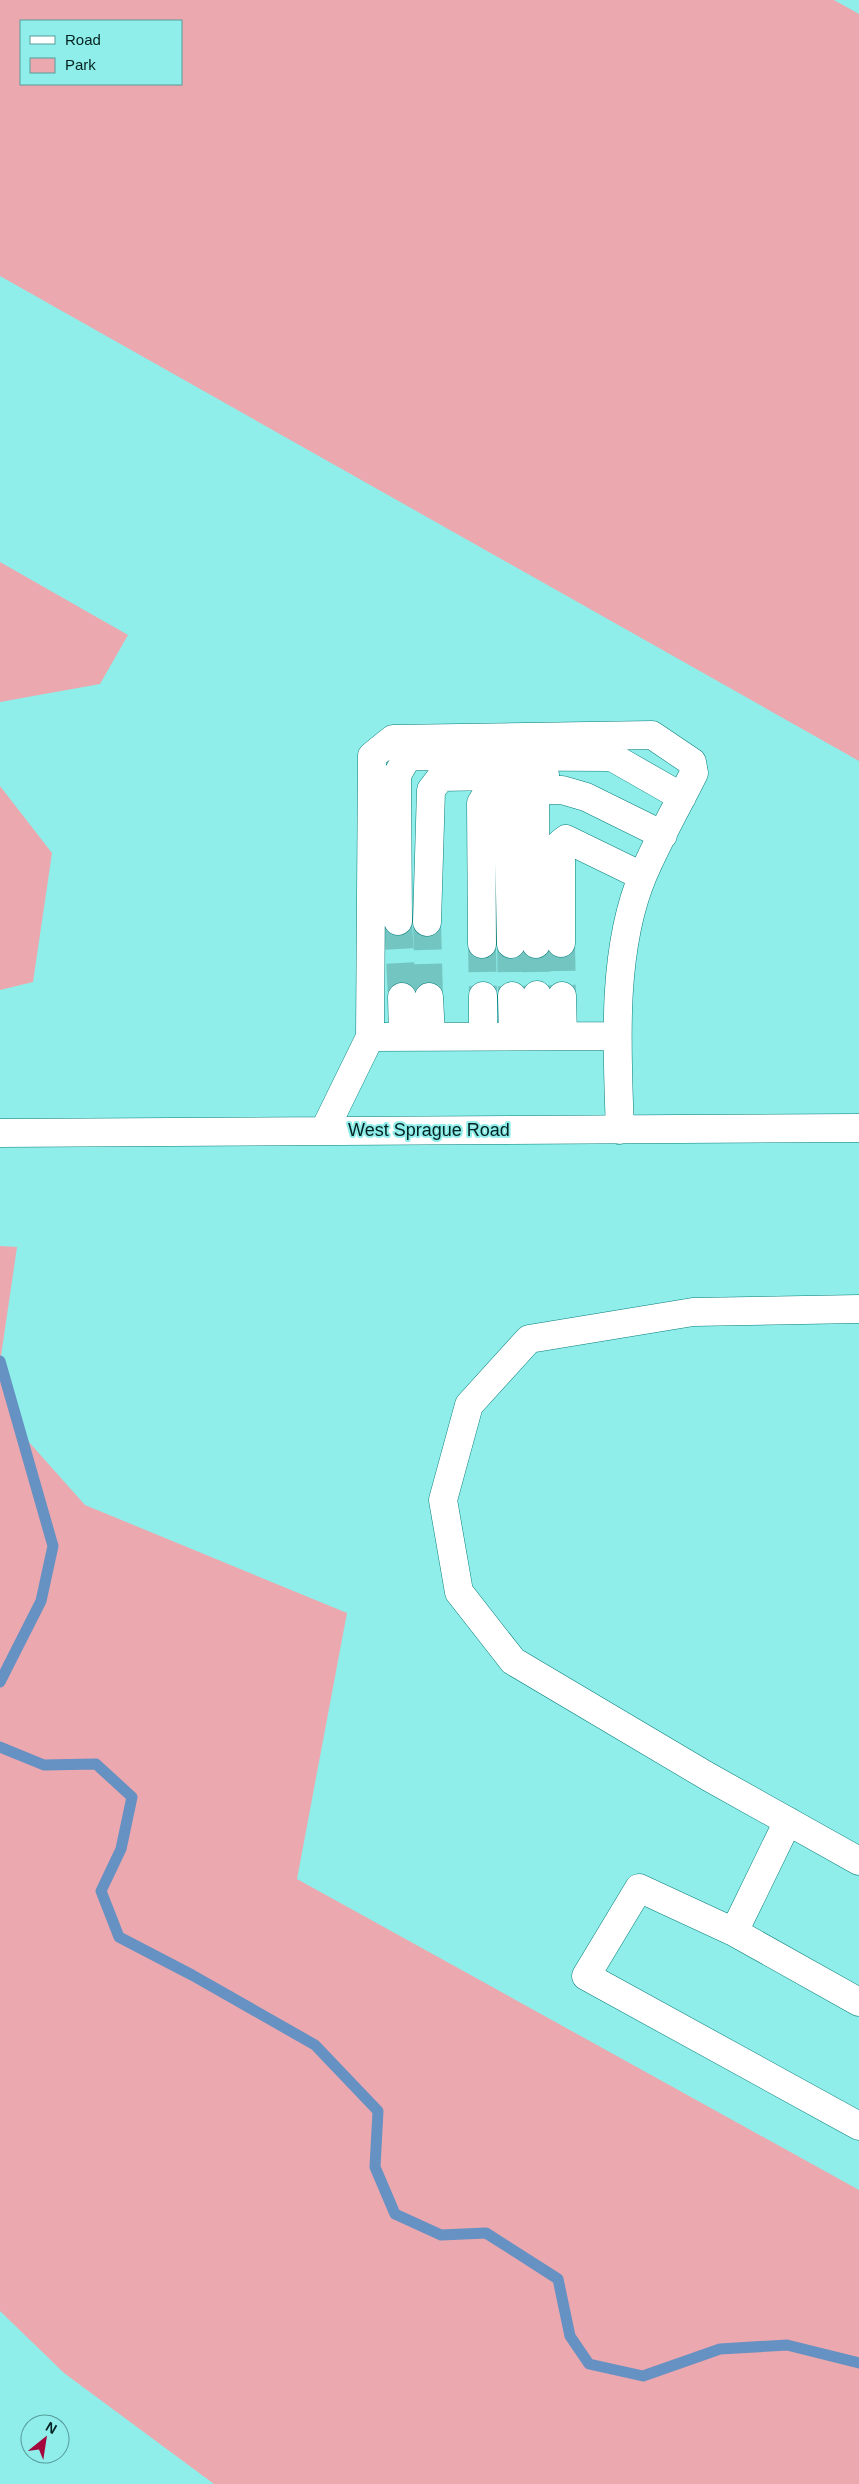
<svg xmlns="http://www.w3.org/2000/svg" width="859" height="2484" font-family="Helvetica,sans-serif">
	<rect width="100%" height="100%" fill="#8feeea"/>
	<!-- green -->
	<path fill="#eca8af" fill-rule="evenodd" d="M 0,0 L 834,0 L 859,14 L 859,761 L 0,276 ZM 181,21 L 181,84 L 21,84 L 21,21 Z
		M 0,562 L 128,635 L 100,684 L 0,702 Z
		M 0,786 L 52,853 L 33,982 L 0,990 Z
		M 0,1246 L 17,1247 L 1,1356 L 28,1441 L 85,1505 L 347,1613 L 297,1879 L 859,2190 L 859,2484 L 214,2484 L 64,2373 L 0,2311 Z"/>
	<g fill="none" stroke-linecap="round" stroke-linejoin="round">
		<!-- stream -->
		<path stroke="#6591c3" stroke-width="11" d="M 0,1361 L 53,1546 L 41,1601 L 0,1682
			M 0,1747 L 44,1765 L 96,1764 L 132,1797 L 121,1849 L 101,1891 L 119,1937 L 192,1975 L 315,2045 L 378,2111 L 375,2167 L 395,2214 L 441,2235 L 486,2233 L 558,2279 L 570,2336 L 589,2364 L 643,2376 L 720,2349 L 787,2345 L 859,2363"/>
		<!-- minor-tunnel -->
		<path stroke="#73c5c2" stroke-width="28" stroke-dasharray="28 14" stroke-linecap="butt" d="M 398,921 L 402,997
			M 427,922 L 429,997
			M 561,943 L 562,996
			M 482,944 L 483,996
			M 511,944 L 512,996
			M 536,944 L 537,995"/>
		<defs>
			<path id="minor" d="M 508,790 L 511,944
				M 535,790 L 536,944
				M 398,921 L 397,775 L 408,756 L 612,757 L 682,797
				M 427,922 L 431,790 L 441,777 L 545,775
				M 561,943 L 561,843 L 566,839 L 642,876
				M 482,944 L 481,803 L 489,791 L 562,790 L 586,797 L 663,835
				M 537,995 L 537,1036
				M 512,996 L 513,1036
				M 562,996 L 563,1036
				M 402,997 L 403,1036
				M 429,997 L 431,1036
				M 483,1036 L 483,996
				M 370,1037 L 616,1036
				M 324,1131 L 370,1037 L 372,756 L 393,739 L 652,735 L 692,762 L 694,773 C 677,807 658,840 643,875 C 611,951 617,1049 620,1130
				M 0,1133 L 859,1128
				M 859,1309 L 693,1312 L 529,1339 L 469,1405 L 443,1500 L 459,1592 L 513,1661 L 707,1776 L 859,1861
				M 734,1932 L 788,1821
				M 859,2002 L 734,1932 L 639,1888 L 586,1976 L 859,2126"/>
		</defs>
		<!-- minor casing -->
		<use href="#minor" stroke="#077e7b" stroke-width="29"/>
		<!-- minor -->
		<use href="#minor" stroke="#fff" stroke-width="28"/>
	</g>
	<g text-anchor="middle" stroke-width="4" stroke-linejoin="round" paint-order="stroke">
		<!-- street labels -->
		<g font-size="18" fill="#032221" stroke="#8feeea">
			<text x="429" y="1136">West Sprague Road</text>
		</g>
	</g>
	<!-- legend -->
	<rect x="20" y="20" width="162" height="65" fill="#8feeea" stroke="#579c9a"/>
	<rect x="30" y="36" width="25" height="8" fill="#ffffff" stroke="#579c9a"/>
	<text x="65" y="45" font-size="15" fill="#032221">Road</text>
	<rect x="30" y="58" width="25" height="15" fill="#eca8af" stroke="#579c9a"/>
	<text x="65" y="70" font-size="15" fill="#032221">Park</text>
	<!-- north arrow -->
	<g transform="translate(45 2439) rotate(30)"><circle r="24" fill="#8feeea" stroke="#579c9a"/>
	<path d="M0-4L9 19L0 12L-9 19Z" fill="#a4073c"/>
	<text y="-8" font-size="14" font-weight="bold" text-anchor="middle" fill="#032221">N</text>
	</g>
</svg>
